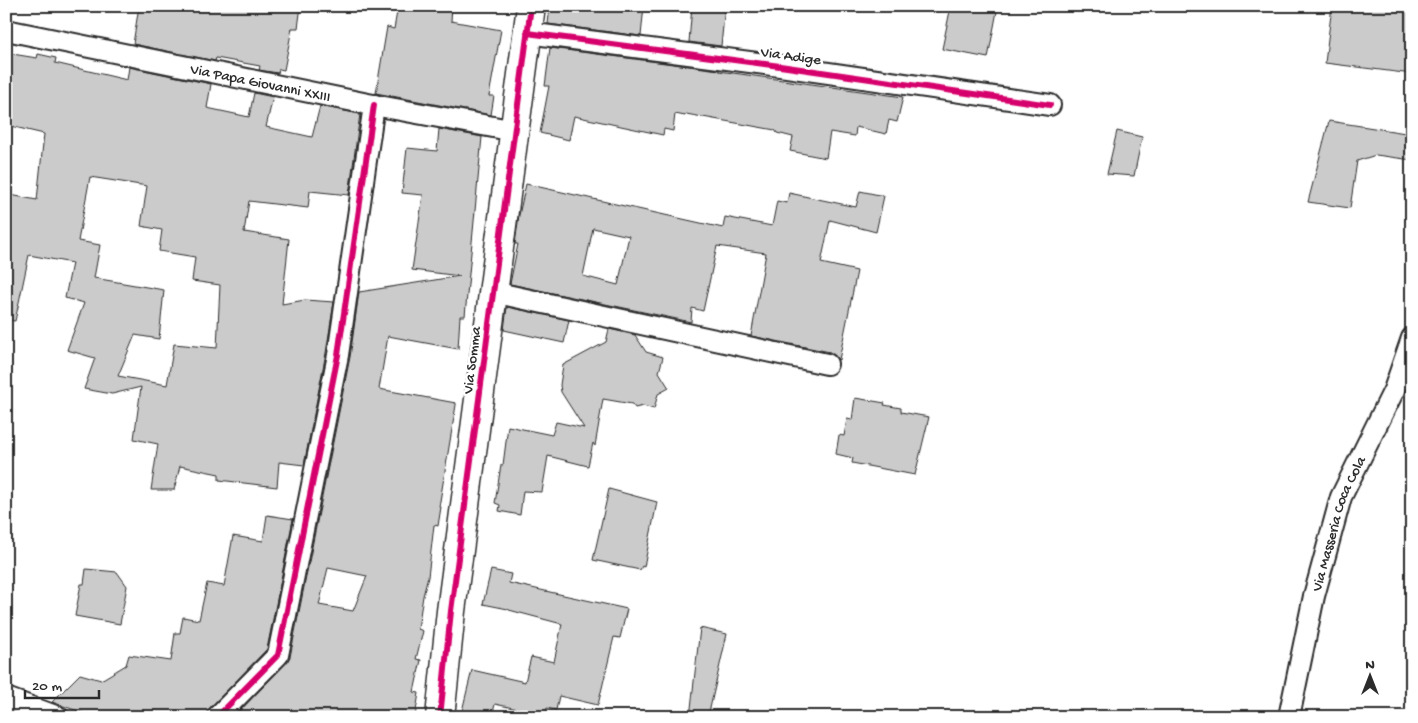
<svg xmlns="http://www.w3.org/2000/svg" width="1418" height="723" font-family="'Gochi Hand',sans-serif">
	<rect width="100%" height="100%" fill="#fff"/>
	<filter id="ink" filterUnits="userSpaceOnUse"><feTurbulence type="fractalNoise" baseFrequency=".02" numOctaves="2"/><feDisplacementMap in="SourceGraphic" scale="10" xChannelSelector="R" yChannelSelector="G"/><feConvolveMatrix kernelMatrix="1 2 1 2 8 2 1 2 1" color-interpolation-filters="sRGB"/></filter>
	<g filter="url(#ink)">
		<!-- building -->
		<path fill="#cbcbcb" stroke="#2b2b2b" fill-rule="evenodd" d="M 139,6 L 301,6 L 298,28 L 292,28 L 284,70 L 279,69 L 278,73 L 259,70 L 260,66 L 216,58 L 215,61 L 133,44 Z
			M 398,6 L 452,6 L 451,21 L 501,30 L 489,96 L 494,96 L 491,115 L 376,93 L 387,27 L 394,29 Z
			M 550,6 L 644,6 L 641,36 L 548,24 Z
			M 692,6 L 725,6 L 721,46 L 689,42 Z
			M 951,6 L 998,6 L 988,58 L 942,49 Z
			M 1332,6 L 1379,6 L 1412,11 L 1412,74 L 1325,63 Z
			M 550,48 L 719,70 L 719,71 L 903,97 L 897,122 L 889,120 L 886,134 L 856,127 L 855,136 L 830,132 L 826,158 L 790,151 L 793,137 L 777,133 L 775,130 L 686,114 L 685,116 L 675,114 L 673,131 L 664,129 L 663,135 L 574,116 L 569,140 L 540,133 L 549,86 L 545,86 Z
			M 6,53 L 37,58 L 38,54 L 56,58 L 55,63 L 127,80 L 129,67 L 211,84 L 207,108 L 249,117 L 254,93 L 273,97 L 266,127 L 312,137 L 320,106 L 360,114 L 349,195 L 310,191 L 308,208 L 249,201 L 244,232 L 289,239 L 282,304 L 305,300 L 334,302 L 326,353 L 304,465 L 279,462 L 277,487 L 219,480 L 219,474 L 180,466 L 174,490 L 151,490 L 158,444 L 134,439 L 141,387 L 112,394 L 84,389 L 95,358 L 67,350 L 84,303 L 65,298 L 72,263 L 29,255 L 15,321 L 6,320 L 6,214 L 10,195 L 37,200 L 44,134 L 6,125 L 6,109 L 11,89 L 6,88 ZM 90,177 L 147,186 L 141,226 L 162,230 L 159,251 L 195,257 L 192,281 L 220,285 L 217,348 L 174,344 L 167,385 L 118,376 L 135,335 L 159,339 L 164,290 L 94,278 L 100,245 L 78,241 Z
			M 1329,121 L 1412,134 L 1412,160 L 1376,155 L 1357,161 L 1350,208 L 1308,202 Z
			M 439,129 L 482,137 L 465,316 L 460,316 L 458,349 L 388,336 L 379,389 L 456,403 L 456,405 L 439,507 L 441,507 L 438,526 L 434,525 L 428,577 L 423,596 L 418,629 L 423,631 L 416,659 L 421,660 L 414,692 L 419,693 L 415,717 L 234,717 L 286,663 L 290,657 L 350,357 L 359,292 L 460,276 L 412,270 L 423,195 L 402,193 L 407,148 L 437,151 ZM 328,568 L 367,576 L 353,611 L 319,605 Z
			M 1117,131 L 1142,137 L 1134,176 L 1107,174 Z
			M 526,184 L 723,228 L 725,217 L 772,226 L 777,201 L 787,203 L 789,193 L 856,207 L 860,191 L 884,196 L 876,232 L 830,220 L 821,263 L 857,271 L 839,360 L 830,352 L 751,336 L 766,253 L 717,246 L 703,311 L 692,308 L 691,322 L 510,284 L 518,244 L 515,244 L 519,215 ZM 593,228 L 629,236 L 618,285 L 583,276 Z
			M 507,307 L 569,320 L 564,343 L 504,330 Z
			M 609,329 L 635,335 L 646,352 L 663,357 L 659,372 L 669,388 L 658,394 L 654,409 L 643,406 L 635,408 L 632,404 L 603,399 L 595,446 L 593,443 L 588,466 L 548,456 L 542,492 L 523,491 L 520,515 L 499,511 L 500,505 L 495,503 L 501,465 L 503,465 L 508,426 L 552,435 L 556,422 L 584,428 L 561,392 L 560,385 L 563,365 L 606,342 Z
			M 855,398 L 885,403 L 884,405 L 901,408 L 901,412 L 929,417 L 915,475 L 852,463 L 853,458 L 836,454 L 839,435 L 844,436 L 847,419 L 852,420 Z
			M 609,489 L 657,502 L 644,567 L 642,566 L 640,570 L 593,560 Z
			M 267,515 L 293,519 L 267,649 L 209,709 L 205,717 L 95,717 L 52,702 L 80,674 L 101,680 L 126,665 L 129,655 L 171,661 L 175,633 L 180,633 L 183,617 L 199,620 L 207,583 L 224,586 L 233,536 L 263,541 Z
			M 86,569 L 117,572 L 127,586 L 120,624 L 75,616 L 81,584 L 84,584 Z
			M 491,570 L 511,574 L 509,583 L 627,609 L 620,638 L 614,637 L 598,705 L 559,696 L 556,710 L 547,708 L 545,715 L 495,704 L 492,717 L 462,711 L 472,670 L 525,682 L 531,657 L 554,662 L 562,624 L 509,610 L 508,609 L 483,604 Z
			M 700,628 L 727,634 L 708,717 L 690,717 Z"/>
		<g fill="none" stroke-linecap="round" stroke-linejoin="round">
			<defs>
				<g id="street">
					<path id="s1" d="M 6,30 L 368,104 L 515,131"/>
					<path d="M 527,33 L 780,66 L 1050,105"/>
					<path d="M 493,292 L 827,364"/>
					<path d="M 6,698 L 58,717"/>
					<path d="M 217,717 L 278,655 L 338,355 L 374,105"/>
					<path id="s2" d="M 1289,717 L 1314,596 L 1341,497 L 1394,390 L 1412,338"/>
				</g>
				<path id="secondary" d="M 440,717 L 451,611 L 531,6"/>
			</defs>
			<!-- street casing -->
			<use href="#street" stroke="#2b2b2b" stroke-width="24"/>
			<!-- secondary casing -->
			<use href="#secondary" stroke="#2b2b2b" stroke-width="31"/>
			<!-- street -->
			<use href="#street" stroke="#fff" stroke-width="20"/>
			<!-- secondary -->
			<use href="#secondary" stroke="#fff" stroke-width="28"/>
			<defs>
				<path id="cycleway" d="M 527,33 L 780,66 L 1050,105
					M 217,717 L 278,655 L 338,355 L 374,105
					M 440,717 L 451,611 L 531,6"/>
			</defs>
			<!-- cycleway casing -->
			<use href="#cycleway" stroke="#fff" stroke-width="9"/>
			<!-- cycleway -->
			<use href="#cycleway" stroke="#d6006c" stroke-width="6"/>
		</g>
	</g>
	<g text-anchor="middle" stroke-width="5" stroke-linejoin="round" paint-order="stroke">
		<!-- street labels -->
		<g font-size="15" fill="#2b2b2b" stroke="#fff">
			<text transform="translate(791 55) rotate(8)" y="5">Via Adige</text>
			<text dy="5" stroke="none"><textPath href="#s1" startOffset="260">Via Papa Giovanni XXIII</textPath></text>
			<text transform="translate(471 360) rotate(-83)" y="5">Via Somma</text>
			<text dy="5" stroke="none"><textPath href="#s2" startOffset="200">Via Masseria Coca Cola</textPath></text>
		</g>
	</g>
	<!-- margin -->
	<rect width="1418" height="723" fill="none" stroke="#fff" stroke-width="25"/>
	<rect x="12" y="12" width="1393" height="698" fill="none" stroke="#2b2b2b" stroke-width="2" filter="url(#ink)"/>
	<!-- north arrow -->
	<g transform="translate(1370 676)" stroke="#ffffff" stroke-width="4" paint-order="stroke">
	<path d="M0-4L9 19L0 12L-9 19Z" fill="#2b2b2b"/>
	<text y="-8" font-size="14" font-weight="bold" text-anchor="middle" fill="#2b2b2b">N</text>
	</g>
	<!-- scale -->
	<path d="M25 690v8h74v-8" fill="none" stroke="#2b2b2b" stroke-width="2.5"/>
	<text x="32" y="690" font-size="15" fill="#2b2b2b" stroke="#ffffff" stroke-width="4" paint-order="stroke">20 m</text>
</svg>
